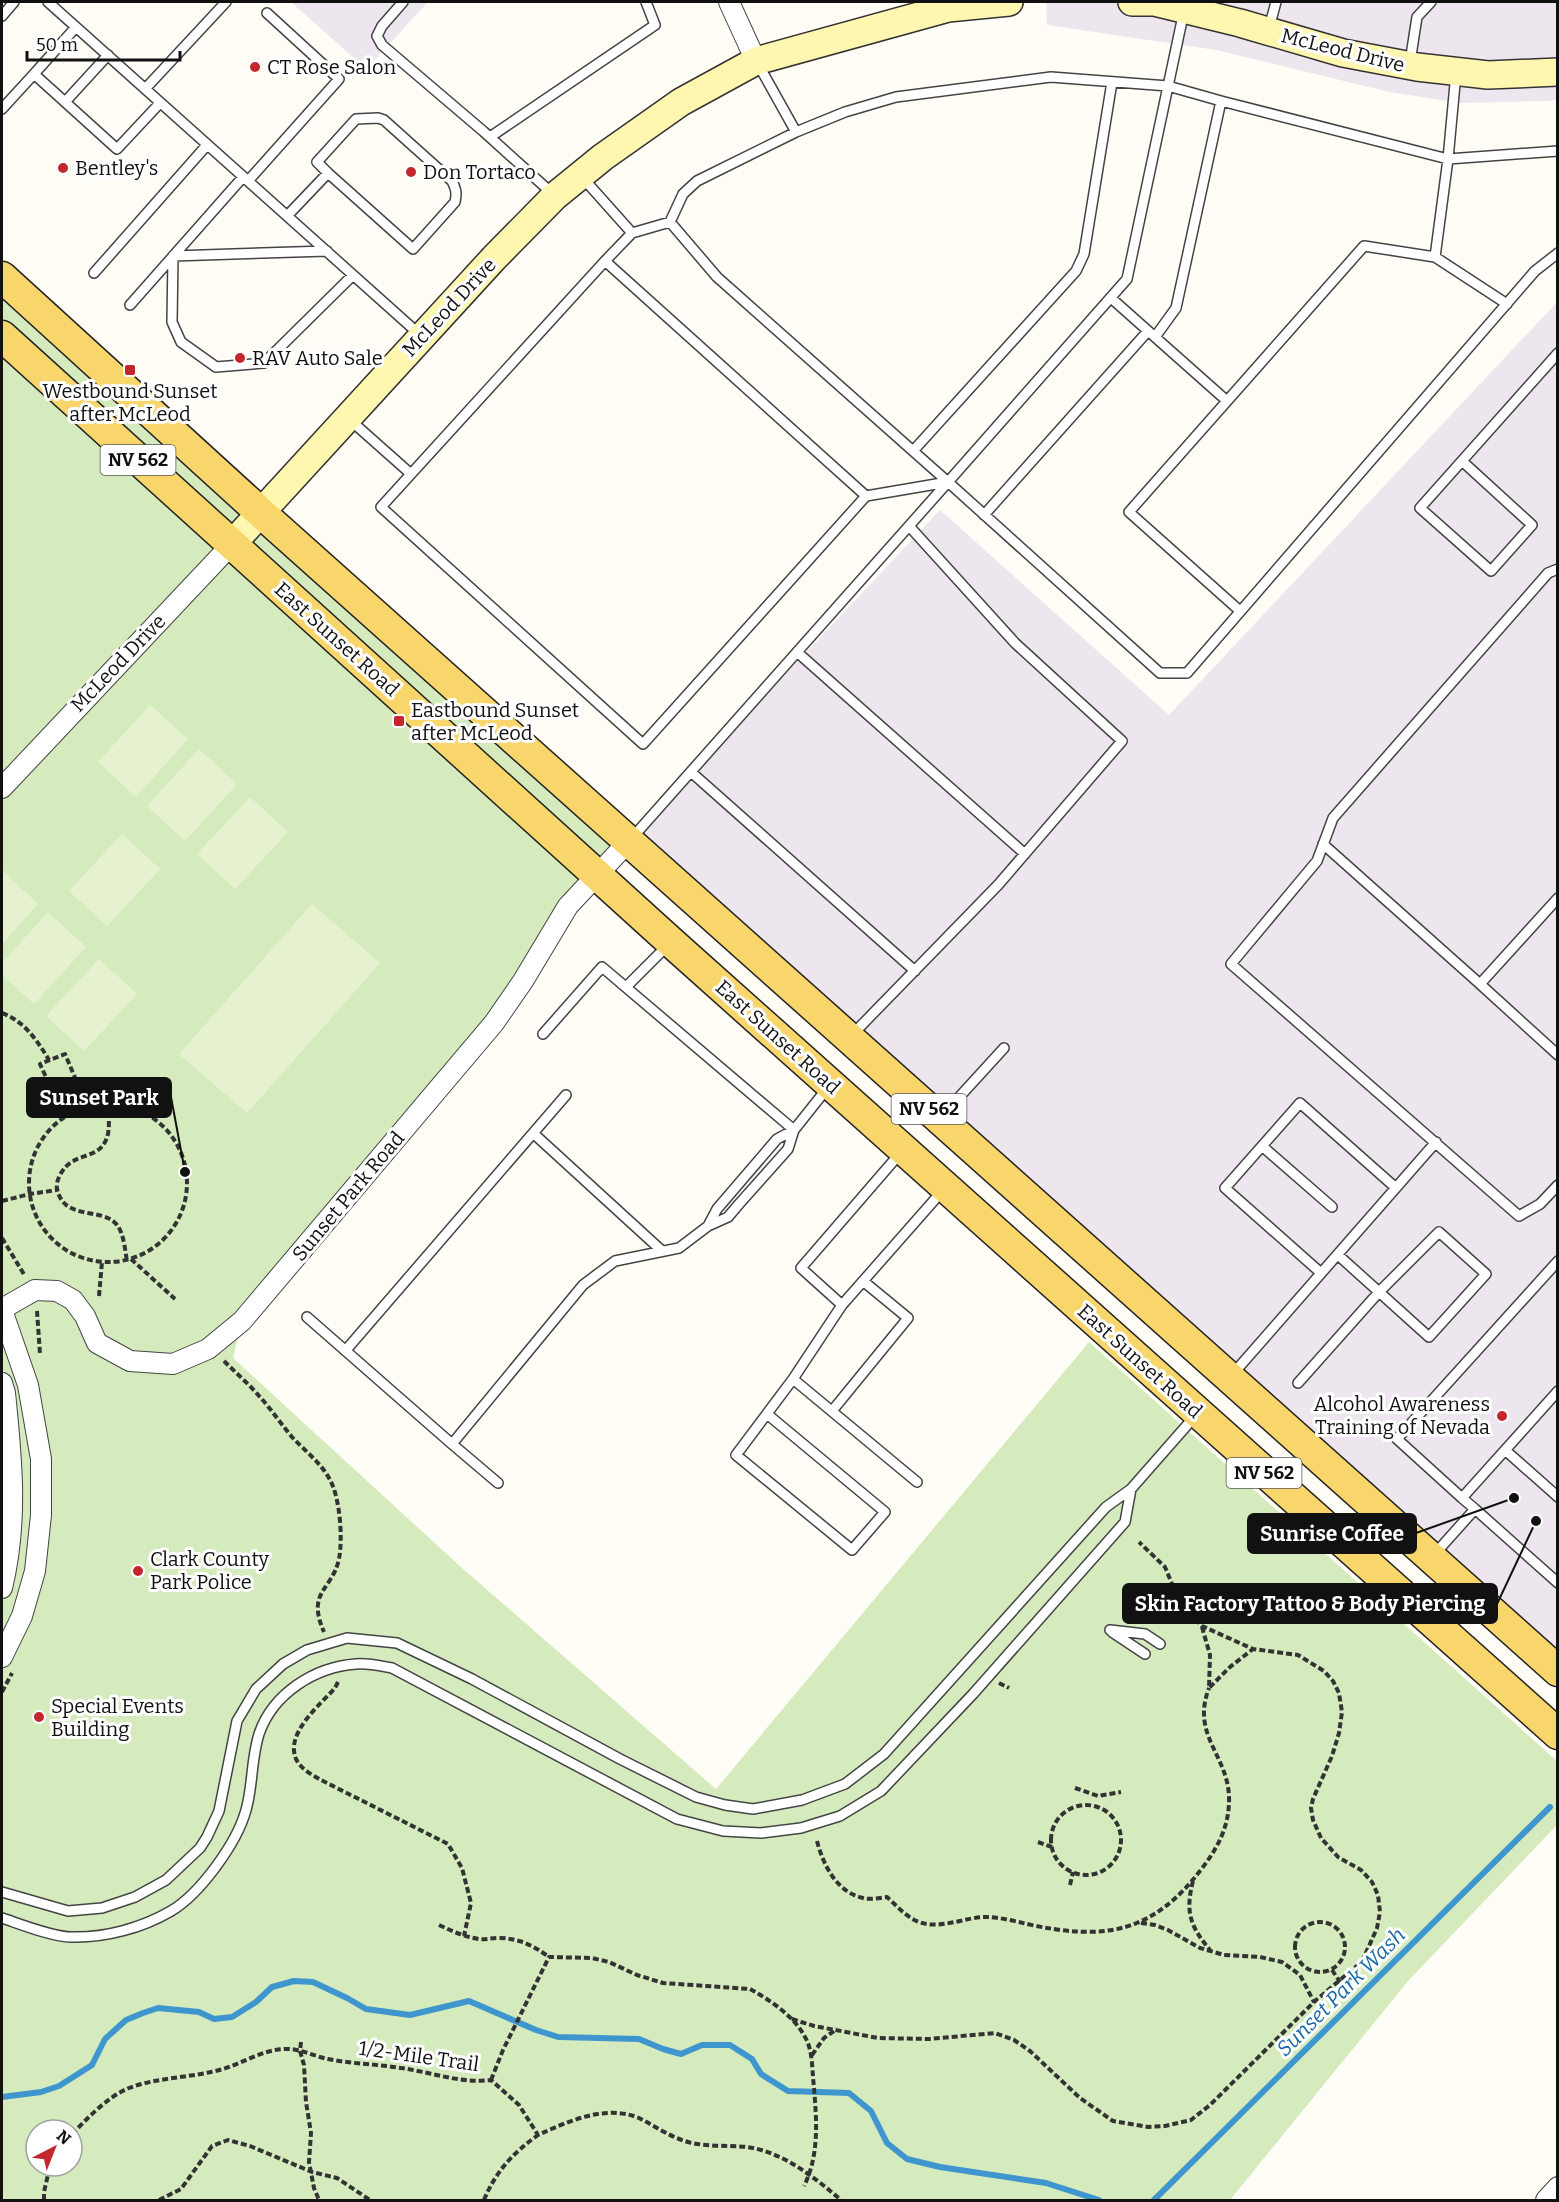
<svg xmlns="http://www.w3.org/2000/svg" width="1559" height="2202" font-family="Bitter,serif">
	<rect width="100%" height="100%" fill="#fffdf5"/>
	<!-- industrial -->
	<path fill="#eee6ef" d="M 291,2 L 428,2 L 366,69 Z
		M 1046,2 L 1557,2 L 1557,99 L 1550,101 L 1461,103 L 1389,92 L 1216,50 L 1047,25 Z
		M 1557,302 L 1557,1671 L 629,841 L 940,510 L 1169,715 Z"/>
	<!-- green -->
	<path fill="#d5ebbd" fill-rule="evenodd" d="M 2,277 L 629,841 L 523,981 L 242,1321 L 233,1358 L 462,1568 L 716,1789 L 1089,1342 L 1558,1762 L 1557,1825 L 1408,1981 L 1230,2200 L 2,2200 ZM 36,2130 L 72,2130 L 72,2166 L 36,2166 Z"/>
	<!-- pitch -->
	<path fill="#e6f2cf" d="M 150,705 L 188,739 L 136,797 L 98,762 Z
		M 199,749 L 237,784 L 185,841 L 147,806 Z
		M 250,797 L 288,832 L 235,889 L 197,854 Z
		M 122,834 L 160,869 L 107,926 L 69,891 Z
		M 2,870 L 38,904 L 2,944 Z
		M 312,904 L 380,963 L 247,1113 L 179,1054 Z
		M 48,912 L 86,947 L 34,1004 L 2,975 L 2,963 Z
		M 99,959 L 137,994 L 84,1051 L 46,1016 Z"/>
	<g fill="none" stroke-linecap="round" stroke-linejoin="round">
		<!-- stream -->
		<path stroke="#3f96cf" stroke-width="6" d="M 2,2097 L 41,2092 L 59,2086 L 92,2065 L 105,2039 L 126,2020 L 143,2013 L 158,2008 L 199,2012 L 214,2019 L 232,2017 L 256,2002 L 272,1987 L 294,1981 L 313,1982 L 347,1998 L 366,2009 L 410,2015 L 469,2001 L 536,2030 L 558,2037 L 639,2039 L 663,2049 L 681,2054 L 702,2045 L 730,2045 L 752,2059 L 761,2074 L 788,2091 L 849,2093 L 871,2111 L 887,2143 L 907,2159 L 940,2167 L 1046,2183 L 1099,2200
			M 1154,2200 L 1550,1807"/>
		<defs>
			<path id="lane" d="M 48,2 L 419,334
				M 403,2 L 382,26 L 377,36 L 382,45 L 483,131 L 554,195
				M 2,16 L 14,2
				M 1269,28 L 1276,2
				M 108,55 L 65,102 L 117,149 L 160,103
				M 1410,62 L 1417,17 L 1431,2
				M 758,64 L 796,132 L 845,112 L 896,97 L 1051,77 L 1168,86 L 1221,101 L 1176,308 L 1155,337
				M 1456,73 L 1448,159 L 1558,151
				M 145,89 L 226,2
				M 1221,101 L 1448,159 L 1435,257
				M 65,102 L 34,74 L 76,27
				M 2,109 L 34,74
				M 490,137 L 655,25 L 646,2
				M 582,177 L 632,233 L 605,261
				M 248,181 L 339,79 L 267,13
				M 287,216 L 328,173 L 413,249 L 455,202 C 457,193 456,189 452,181 L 384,120 L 378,118 L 356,119 L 317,162 L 328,173
				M 670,222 L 683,194 L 697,181 L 796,132
				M 632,233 L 670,222 L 717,277 L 948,482 L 632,838
				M 327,251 L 173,256 L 172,322 L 181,342 L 216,367 L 264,363 L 353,275
				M 94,273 L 207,145
				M 1111,298 L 1227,401
				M 130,305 L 243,177
				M 349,419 L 411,474 L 381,507 L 643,744 L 866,496 L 605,261 L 411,474
				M 913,451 L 1076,271 L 1084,254 L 1112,82
				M 1462,461 L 1532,525 L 1491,571 L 1420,508 L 1558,353
				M 948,482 L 1160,673 L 1187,673 L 1535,271 L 1558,253
				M 866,496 L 948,482 L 1127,279 L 1184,11
				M 984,515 L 1148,331
				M 1558,569 L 1548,573 L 1333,818 L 1317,861 L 1231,964 L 1519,1216 L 1540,1204 L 1558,1185
				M 1240,611 L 1129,512 L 1364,246 L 1435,257 L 1507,304
				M 797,652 L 1025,854
				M 691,772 L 915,971
				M 1323,844 L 1480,984 L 1558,898
				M 1480,984 L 1558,1055
				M 626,987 L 669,944
				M 543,1034 L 602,967 L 794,1130 L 829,1086
				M 851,1036 L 998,885 L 1122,741 L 1015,643 L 909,526
				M 941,1117 L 1004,1048
				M 794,1130 L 788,1149 L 739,1204 L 728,1217 L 708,1226 L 717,1209 L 777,1139 Z
				M 533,1133 L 661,1250
				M 1262,1146 L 1332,1207
				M 902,1151 L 801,1268 L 842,1305 L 944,1189
				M 1321,1273 L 1225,1188 L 1300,1103 L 1396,1188
				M 842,1305 L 793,1379 L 917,1482
				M 307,1317 L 452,1444
				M 346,1350 L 566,1095
				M 1232,1375 L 1436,1142
				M 1298,1383 L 1379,1292 L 1439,1232 L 1486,1274 L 1429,1337 L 1338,1255
				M 832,1411 L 908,1318 L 863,1281
				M 767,1414 L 885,1512 L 852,1550 L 736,1455 L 793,1379
				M 1505,1450 L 1558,1497
				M 498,1483 L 452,1444 L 583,1285 L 615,1261 L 679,1248 L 708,1226
				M 1462,1498 L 1397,1439 L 1558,1261
				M 1475,1509 L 1558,1583
				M 1433,1556 L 1475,1509 L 1462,1498 L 1558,1391
				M 1110,1630 L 1145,1634 L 1160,1644
				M 1112,1632 L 1145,1654
				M 2,1892 L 68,1911 L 102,1908 L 135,1897 L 166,1880 L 200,1848 L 207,1837 L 219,1811 L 237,1721 L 256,1689 L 283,1664 L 307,1650 L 347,1638 L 397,1643 L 472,1679 L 620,1759 L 696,1797 L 725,1805 L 753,1809 L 802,1800 L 845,1784 L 884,1754 L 1106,1507 L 1131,1489 L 1196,1415
				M 2,1918 C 20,1924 53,1937 71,1937 C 105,1938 142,1928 171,1911 C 200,1894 237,1843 246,1810 C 253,1786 251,1759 259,1734 C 273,1693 315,1667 356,1664 C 368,1663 381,1666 392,1668 L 677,1819 L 723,1831 L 761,1833 L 801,1828 L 840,1816 L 881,1791 L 973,1694 L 1125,1522 L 1131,1489"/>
			<path id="street" d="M 729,2 L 756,61
				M 2,788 L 232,544
				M 2,1309 L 35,1290 L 57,1291 L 73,1300 L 85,1316 L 97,1343 L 130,1361 L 173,1364 L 208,1349 L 242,1321 L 494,1023 L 523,981 L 568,906 L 629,841
				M 2,1310 L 28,1385 L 41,1459 L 41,1515 L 35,1571 L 22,1616 L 2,1657
				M 2,1383 L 5,1393 C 12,1460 18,1522 2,1588
				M 1546,2200 L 1558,2187"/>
			<path id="secondary" d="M 1132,2 L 1154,2 L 1240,23 L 1343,53 L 1417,67 L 1488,75 L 1558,72
				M 232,544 L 494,258 L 555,196 L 603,157 L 681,102 L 756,61 L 948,8 L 1009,2"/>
			<path id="primary" d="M 2,277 L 261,513 L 1558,1671
				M 2,336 L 671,942 L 1558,1734"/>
		</defs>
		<!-- lane casing -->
		<use href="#lane" stroke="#444" stroke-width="12"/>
		<!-- street casing -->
		<use href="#street" stroke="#444" stroke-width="22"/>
		<!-- secondary casing -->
		<use href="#secondary" stroke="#333" stroke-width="30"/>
		<!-- primary casing -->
		<use href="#primary" stroke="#222" stroke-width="33"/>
		<!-- path -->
		<path stroke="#333" stroke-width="4" stroke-dasharray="6 3" stroke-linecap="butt" d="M 2,1013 C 24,1021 37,1040 49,1060
			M 108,1103 C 108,1114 111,1129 106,1140 C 97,1161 72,1151 60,1175 C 58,1179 56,1184 57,1188 C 63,1222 102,1206 117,1225 C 124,1234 125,1250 127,1261
			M29 1183a79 79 0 1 1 158 0a79 79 0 1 1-158 0Z
			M 64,1117 L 40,1064 L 65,1054 L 87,1106
			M 2,1201 L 30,1194 L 57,1190
			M 2,1238 L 25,1276
			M 131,1259 L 175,1299
			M 99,1296 L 102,1262
			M 37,1311 L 40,1354
			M 224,1361 C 236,1373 249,1384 260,1397 C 271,1409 281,1424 292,1437 C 304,1450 320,1462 329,1478 C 340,1496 343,1538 339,1559 C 332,1591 306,1591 324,1632
			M 1202,1627 L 1210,1655 L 1209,1688 L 1230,1667 L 1253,1649
			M 338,1682 L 335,1688 C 320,1705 285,1733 296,1759 C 301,1769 312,1775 321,1780 L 448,1844 L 462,1868 L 471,1903 L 464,1936
			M 999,1683 L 1009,1688
			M 2,1692 L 12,1673
			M 1075,1788 L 1098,1796 L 1121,1792
			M1051 1840a35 35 0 1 1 70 0a35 35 0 1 1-70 0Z
			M 817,1841 C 823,1864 836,1892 863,1898 C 870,1900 879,1898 887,1897 C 897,1906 906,1917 919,1922 C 940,1930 965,1917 986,1917 C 999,1917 1014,1921 1027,1924 C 1104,1941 1153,1934 1203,1867 C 1219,1846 1230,1824 1229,1796 C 1227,1754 1191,1735 1209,1688
			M 1038,1842 L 1052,1847
			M 1193,1881 C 1185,1912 1190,1926 1210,1950
			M 1070,1885 L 1073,1872
			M1295 1947a25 25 0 1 1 50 0a25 25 0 1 1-50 0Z
			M 1141,1923 L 1155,1925 L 1168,1930 L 1200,1948 L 1224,1955 L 1260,1957 L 1282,1962 L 1300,1975 L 1314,2002
			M 439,1925 C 452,1931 465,1937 479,1939 C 485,1940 491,1938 498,1938 C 518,1938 533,1945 549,1957
			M 1332,1970 L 1340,1982
			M 792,2019 L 814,2026 L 878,2038 L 929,2039 L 995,2033 L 1014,2040 L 1030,2051 L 1080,2098 L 1113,2121 L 1148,2127 L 1165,2126 L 1191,2120 L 1210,2105 L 1314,2002 L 1359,1964 L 1365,1955 L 1377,1928 L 1380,1912 L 1378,1895 L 1372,1882 L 1361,1870 L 1338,1857 L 1321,1838 L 1313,1820 L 1311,1808 L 1313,1799 L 1332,1756 L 1339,1733 L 1342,1712 L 1339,1693 L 1333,1681 L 1324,1671 L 1298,1655 L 1253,1649 L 1202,1626 L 1179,1601 L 1165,1567 L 1139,1542
			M 301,2042 L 300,2051 L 304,2065 L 306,2102 L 311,2133 L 309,2162 L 314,2188 L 319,2200
			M 812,2055 L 824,2038 L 837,2029
			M 491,2080 L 503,2050 L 549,1957 L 592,1958 L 609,1962 L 637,1975 L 663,1983 L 750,1989 C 770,2000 794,2016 805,2037 C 812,2049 812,2064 813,2077 C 816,2113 821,2152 804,2186
			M 72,2134 C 88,2118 107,2097 129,2088 C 158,2077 192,2078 223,2069 C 243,2063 262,2050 284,2049 C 299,2048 313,2056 328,2059 C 352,2064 377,2064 401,2068 C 431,2072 461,2084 491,2080 L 519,2105 L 538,2135 C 569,2121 606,2104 639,2118 C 655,2126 670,2137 688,2142 C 706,2147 728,2145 747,2147 C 783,2152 814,2177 841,2200
			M 44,2200 L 44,2192 L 50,2166
			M 159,2200 L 181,2189 L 212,2146 L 228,2140 L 250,2146 L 312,2172 L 337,2178 L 370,2200
			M 484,2200 C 496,2171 513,2153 538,2135"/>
		<!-- lane -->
		<use href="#lane" stroke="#fff" stroke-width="9"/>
		<!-- street -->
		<use href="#street" stroke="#fff" stroke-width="20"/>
		<!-- secondary -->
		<use href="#secondary" stroke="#fff6b0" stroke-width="27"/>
		<!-- primary -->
		<use href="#primary" stroke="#f9d66b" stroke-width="30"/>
	</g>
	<!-- markers -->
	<g fill="#c4262e" stroke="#fff" stroke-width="2">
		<circle cx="255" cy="67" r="6"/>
		<circle cx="63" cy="168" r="6"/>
		<circle cx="411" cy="172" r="6"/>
		<circle cx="240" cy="358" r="6"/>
		<rect x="124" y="364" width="12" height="12" rx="3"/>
		<rect x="393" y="715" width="12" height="12" rx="3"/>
		<circle cx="1502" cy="1416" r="6"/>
		<circle cx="138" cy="1571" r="6"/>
		<circle cx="39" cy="1717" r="6"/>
	</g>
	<g text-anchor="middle" stroke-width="6" stroke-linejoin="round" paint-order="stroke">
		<!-- shield labels -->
		<g fill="#fff" stroke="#585858" stroke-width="1.5">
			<rect x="100.5" y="445" width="75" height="30" rx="4.5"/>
			<rect x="891.5" y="1094" width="75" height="30" rx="4.5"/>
			<rect x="1226.5" y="1458" width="75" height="30" rx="4.5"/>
		</g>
		<g font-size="18" font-weight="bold" fill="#111">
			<text x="138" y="466">NV 562</text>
			<text x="929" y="1115">NV 562</text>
			<text x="1264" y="1479">NV 562</text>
		</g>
		<!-- street labels -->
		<g font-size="20" fill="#111" stroke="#fff">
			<text transform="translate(1343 50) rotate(14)" y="7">McLeod Drive</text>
			<text transform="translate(449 307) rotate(-47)" y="7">McLeod Drive</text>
			<text transform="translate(337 639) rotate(42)" y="7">East Sunset Road</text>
			<text transform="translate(118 663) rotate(-46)" y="7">McLeod Drive</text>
			<text transform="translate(778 1037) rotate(42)" y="7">East Sunset Road</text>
			<text transform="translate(348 1196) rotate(-50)" y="7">Sunset Park Road</text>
			<text transform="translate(1140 1361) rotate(42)" y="7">East Sunset Road</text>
			<text transform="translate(419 2056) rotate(8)" y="7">1/2-Mile Trail</text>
		</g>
		<!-- poi labels -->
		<g font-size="20" fill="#111" stroke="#fff" text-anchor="start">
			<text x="267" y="74">CT Rose Salon</text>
			<text x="75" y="175">Bentley's</text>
			<text x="423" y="179">Don Tortaco</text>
			<text x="252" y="365">RAV Auto Sale</text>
			<text x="130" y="398" text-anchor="middle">Westbound Sunset<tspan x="130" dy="23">after McLeod</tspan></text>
			<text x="411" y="717">Eastbound Sunset<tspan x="411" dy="23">after McLeod</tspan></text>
			<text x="1490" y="1411" text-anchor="end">Alcohol Awareness<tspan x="1490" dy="23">Training of Nevada</tspan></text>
			<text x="150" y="1566">Clark County<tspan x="150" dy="23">Park Police</tspan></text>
			<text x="51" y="1713">Special Events<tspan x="51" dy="23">Building</tspan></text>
		</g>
		<!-- water labels -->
		<g font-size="21" font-style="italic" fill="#1768a6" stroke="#fff">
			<text transform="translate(1341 1992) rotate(-45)" y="7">Sunset Park Wash</text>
		</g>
	</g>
	<!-- callouts -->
	<path fill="none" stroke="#111" stroke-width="2" d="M185 1172L171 1097M1514 1498L1416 1533M1536 1521L1497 1604"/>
	<g fill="#111" stroke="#fff" stroke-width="2">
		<circle cx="185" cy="1172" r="6"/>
		<circle cx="1514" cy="1498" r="6"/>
		<circle cx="1536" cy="1521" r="6"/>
	</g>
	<g fill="#111" stroke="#111" stroke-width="2">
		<rect x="27" y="1078" width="144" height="39" rx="6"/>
		<rect x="1248" y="1514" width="168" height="39" rx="6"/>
		<rect x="1123" y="1584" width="374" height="39" rx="6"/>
	</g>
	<g font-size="21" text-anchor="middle" font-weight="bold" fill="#fff">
		<text x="99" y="1105">Sunset Park</text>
		<text x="1332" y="1541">Sunrise Coffee</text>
		<text x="1310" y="1611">Skin Factory Tattoo &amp; Body Piercing</text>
	</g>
	<!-- border -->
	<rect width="1559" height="2202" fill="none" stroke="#111111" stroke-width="6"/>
	<!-- north arrow -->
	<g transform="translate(54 2148) rotate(42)"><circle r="28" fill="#ffffff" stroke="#a0a0a0" stroke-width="1.5"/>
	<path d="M0-4.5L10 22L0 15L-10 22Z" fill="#c4262e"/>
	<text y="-9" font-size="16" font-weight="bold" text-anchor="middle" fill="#111111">N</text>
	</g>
	<!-- scale -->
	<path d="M27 51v9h153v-9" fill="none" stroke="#111111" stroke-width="3"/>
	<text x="36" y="51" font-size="18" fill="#111111" stroke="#ffffff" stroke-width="4.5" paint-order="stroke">50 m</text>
</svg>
